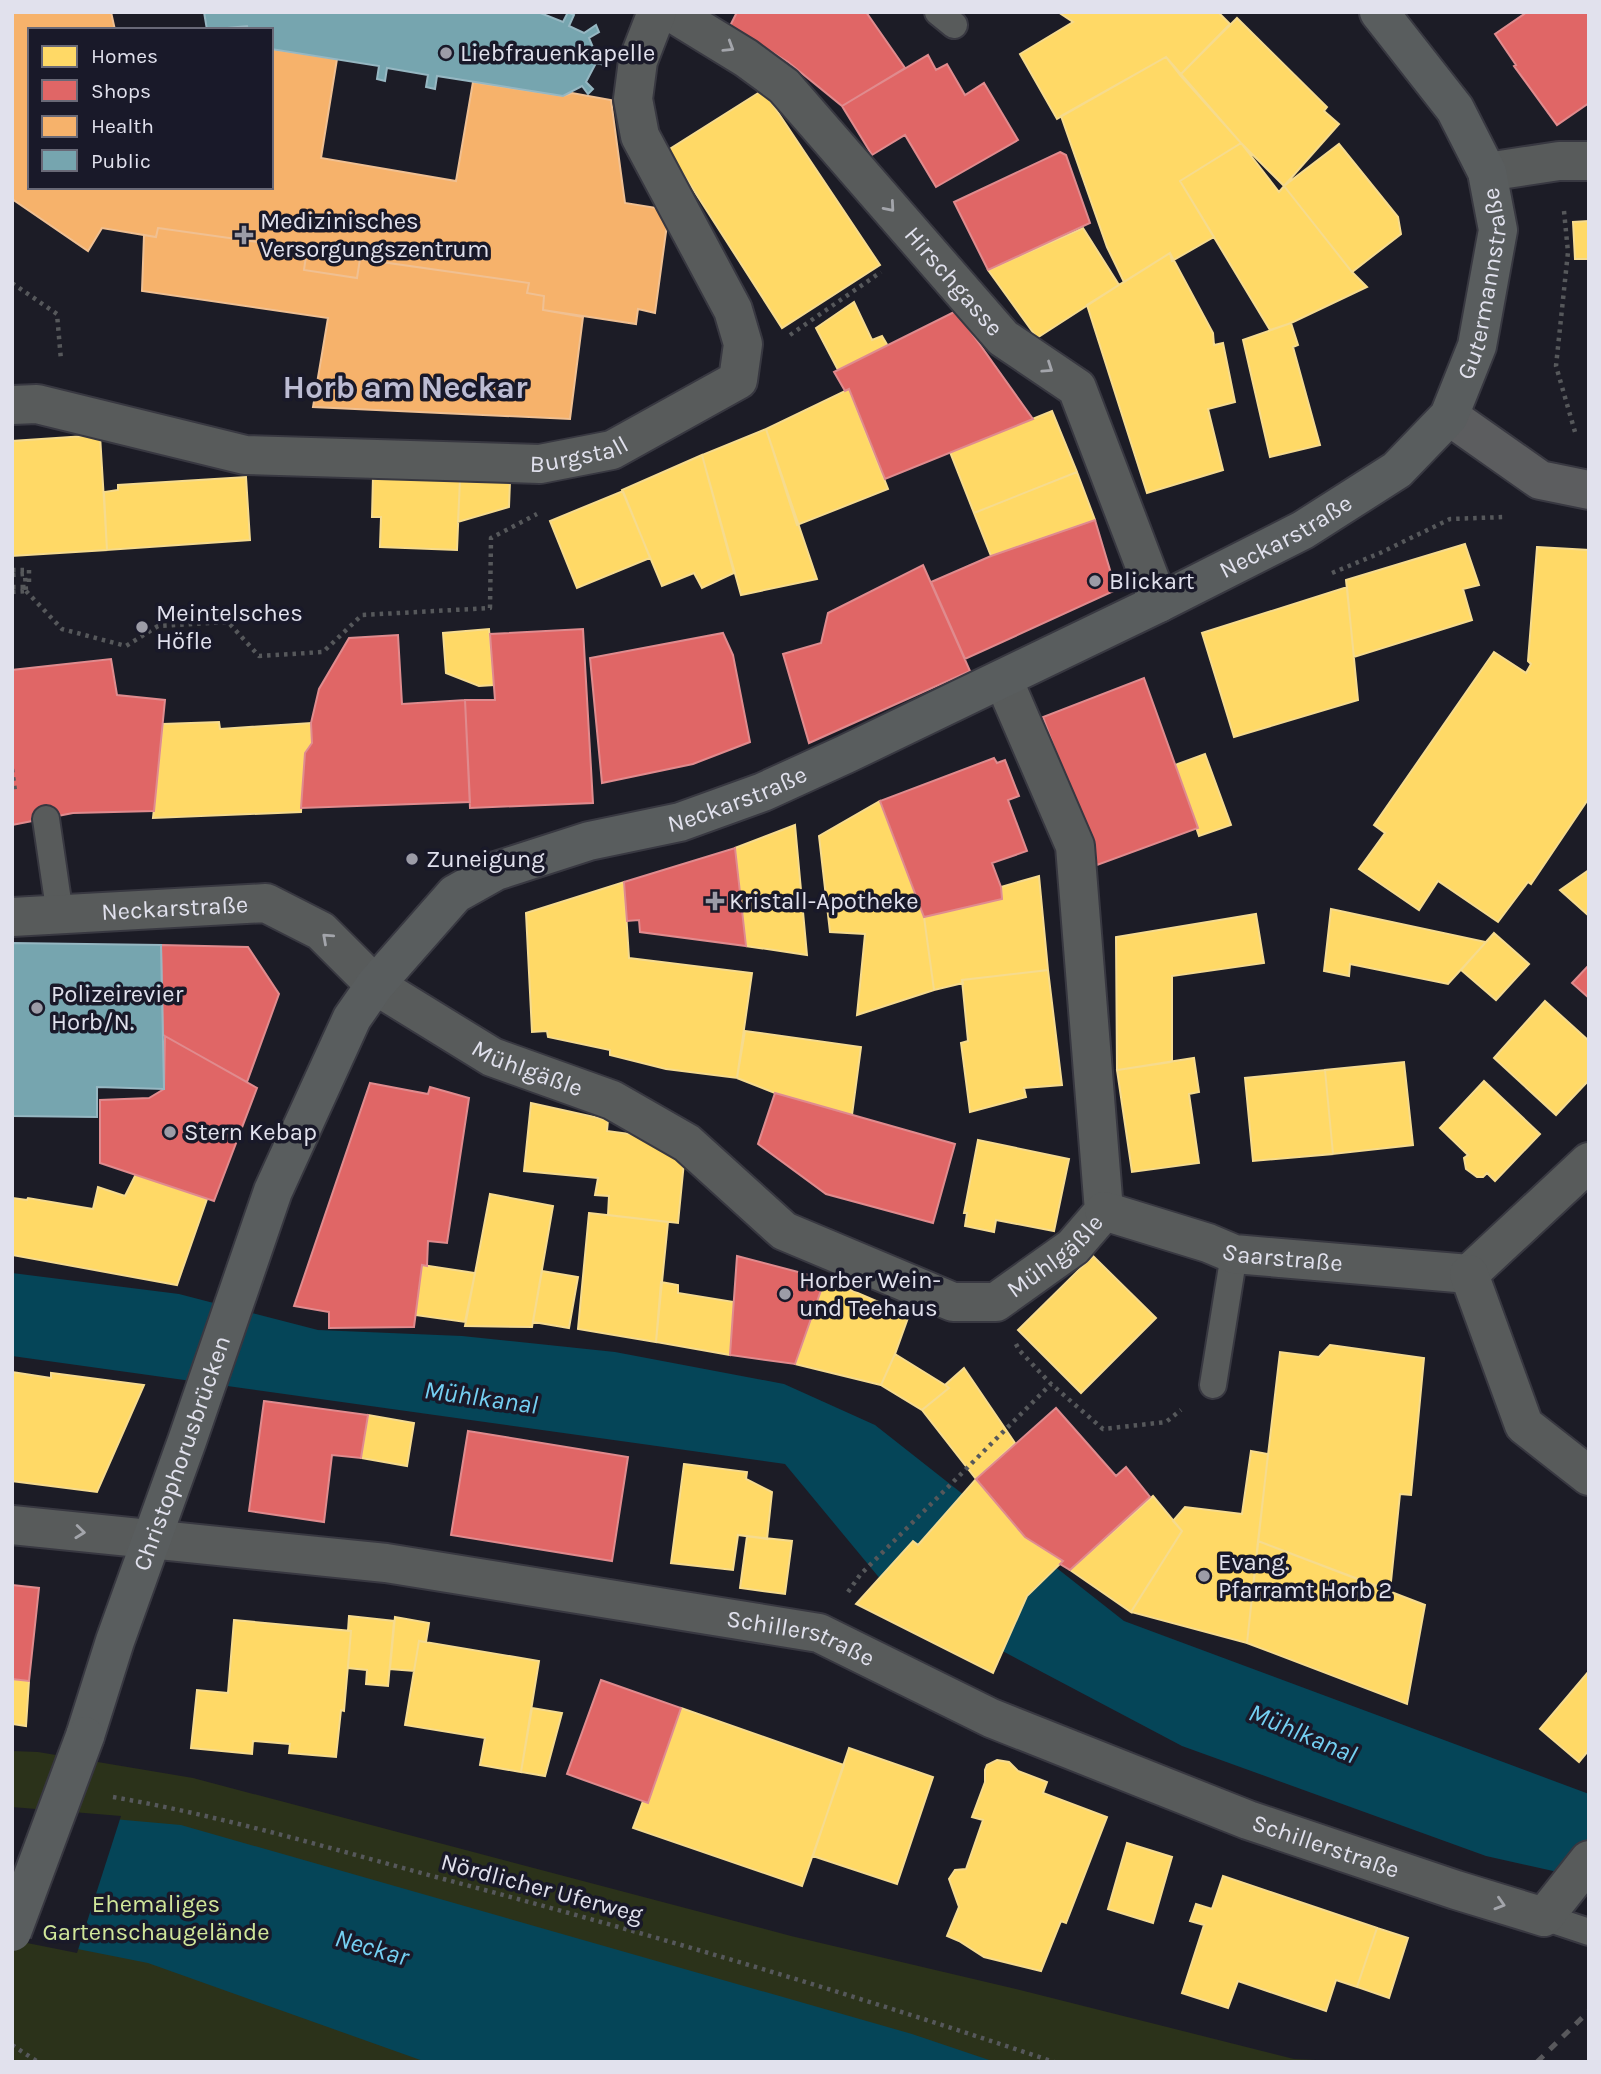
<svg xmlns="http://www.w3.org/2000/svg" width="1601" height="2074" font-family="Karla,sans-serif">
	<rect width="100%" height="100%" fill="#1c1c26"/>
	<!-- green -->
	<path fill="#2b321a" d="M 12,1751 L 38,1752 L 193,1778 L 791,1936 L 1020,1990 L 1294,2059 L 1359,2062 L 12,2062 Z"/>
	<!-- water -->
	<path fill="#054558" d="M 12,1273 L 179,1294 L 318,1330 L 462,1336 L 615,1352 L 784,1384 L 875,1425 L 1124,1621 L 1589,1794 L 1589,1879 L 1486,1856 L 1182,1746 L 891,1592 L 785,1464 L 12,1356 Z
		M 12,1810 L 181,1825 L 912,2034 L 995,2062 L 426,2062 L 148,1963 L 12,1936 Z"/>
	<!-- pier -->
	<path fill="#1c1c26" d="M 12,1807 L 121,1816 L 77,1953 L 12,1940 Z"/>
	<!-- homes -->
	<path fill="#ffd966" stroke="#f6db8e" stroke-width="2" d="M 1058,12 L 1218,12 L 1230,24 L 1180,75 L 1166,57 L 1057,119 L 1020,54 L 1073,22 Z
		M 1237,18 L 1327,107 L 1324,111 L 1339,124 L 1284,186 L 1241,143 L 1180,75 Z
		M 1166,57 L 1241,143 L 1180,181 L 1214,237 L 1172,261 L 1170,253 L 1124,282 L 1107,247 L 1061,116 Z
		M 763,90 L 880,265 L 782,328 L 668,150 Z
		M 1241,143 L 1279,192 L 1284,186 L 1352,272 L 1367,287 L 1291,323 L 1270,330 L 1180,181 Z
		M 1339,144 L 1398,217 L 1401,234 L 1352,272 L 1284,186 Z
		M 1588,221 L 1589,259 L 1575,259 L 1573,222 Z
		M 1083,228 L 1119,285 L 1037,338 L 988,270 Z
		M 1170,253 L 1213,333 L 1214,345 L 1223,343 L 1235,402 L 1208,409 L 1223,470 L 1147,493 L 1087,305 Z
		M 854,302 L 872,340 L 882,336 L 888,346 L 838,370 L 816,328 Z
		M 1291,323 L 1298,345 L 1293,347 L 1320,445 L 1270,457 L 1243,340 Z
		M 849,389 L 888,489 L 797,525 L 766,429 Z
		M 1052,411 L 1077,472 L 974,513 L 950,452 Z
		M 766,429 L 817,579 L 741,595 L 702,455 Z
		M 100,435 L 107,550 L 12,556 L 12,441 Z
		M 702,455 L 734,573 L 702,588 L 694,573 L 662,586 L 622,490 Z
		M 1077,472 L 1095,520 L 991,556 L 974,513 Z
		M 373,476 L 460,479 L 457,550 L 380,547 L 381,517 L 372,517 Z
		M 246,477 L 250,540 L 107,550 L 104,492 L 118,490 L 118,485 Z
		M 460,479 L 510,481 L 509,507 L 458,522 Z
		M 623,491 L 650,558 L 577,588 L 550,521 Z
		M 1465,544 L 1479,585 L 1463,589 L 1472,620 L 1354,657 L 1346,580 Z
		M 1537,547 L 1589,550 L 1589,798 L 1531,884 L 1528,882 L 1498,922 L 1438,881 L 1419,910 L 1359,869 L 1385,833 L 1374,825 L 1494,652 L 1526,673 L 1531,664 L 1528,661 Z
		M 1347,587 L 1358,700 L 1234,737 L 1202,633 Z
		M 489,629 L 494,685 L 479,686 L 446,673 L 443,633 Z
		M 219,722 L 220,729 L 311,723 L 312,743 L 305,753 L 301,812 L 153,818 L 163,724 Z
		M 1205,754 L 1231,825 L 1199,836 L 1175,765 Z
		M 880,801 L 924,917 L 934,990 L 857,1015 L 865,934 L 830,932 L 819,836 Z
		M 795,825 L 807,955 L 746,946 L 735,848 Z
		M 1589,870 L 1589,916 L 1560,890 Z
		M 1039,876 L 1048,970 L 962,980 L 963,983 L 934,990 L 924,917 L 1002,899 L 1001,887 Z
		M 624,882 L 629,958 L 752,973 L 737,1078 L 666,1069 L 610,1055 L 610,1050 L 548,1037 L 547,1031 L 532,1032 L 526,913 Z
		M 1331,909 L 1486,942 L 1448,984 L 1350,964 L 1349,976 L 1324,971 Z
		M 1256,914 L 1264,963 L 1172,976 L 1172,1062 L 1117,1070 L 1116,937 Z
		M 1494,933 L 1529,964 L 1496,1000 L 1461,970 Z
		M 1048,970 L 1062,1085 L 1024,1088 L 1026,1097 L 970,1112 L 961,1043 L 968,1041 L 962,980 Z
		M 1545,1001 L 1589,1041 L 1589,1080 L 1556,1115 L 1494,1058 Z
		M 745,1031 L 861,1047 L 852,1115 L 775,1093 L 737,1078 Z
		M 1194,1058 L 1199,1092 L 1189,1094 L 1199,1163 L 1132,1172 L 1117,1070 Z
		M 1404,1062 L 1413,1145 L 1333,1154 L 1325,1070 Z
		M 1325,1070 L 1333,1154 L 1253,1161 L 1245,1078 Z
		M 1484,1081 L 1540,1134 L 1495,1181 L 1487,1173 L 1483,1177 L 1477,1177 L 1466,1169 L 1464,1158 L 1468,1155 L 1440,1128 Z
		M 531,1103 L 608,1120 L 607,1131 L 644,1136 L 684,1162 L 678,1223 L 608,1215 L 609,1196 L 595,1195 L 598,1178 L 524,1171 Z
		M 978,1140 L 1069,1159 L 1054,1231 L 996,1220 L 994,1232 L 965,1226 L 967,1213 L 964,1213 Z
		M 136,1174 L 207,1199 L 177,1285 L 12,1255 L 12,1198 L 27,1200 L 28,1198 L 93,1209 L 98,1187 L 125,1196 Z
		M 490,1194 L 553,1206 L 532,1327 L 465,1326 Z
		M 589,1213 L 668,1222 L 656,1342 L 578,1329 Z
		M 1093,1256 L 1156,1318 L 1081,1393 L 1018,1330 Z
		M 422,1265 L 475,1273 L 465,1322 L 415,1315 Z
		M 542,1271 L 578,1277 L 569,1328 L 533,1322 Z
		M 825,1279 L 909,1315 L 895,1354 L 881,1385 L 795,1364 Z
		M 661,1282 L 678,1285 L 678,1293 L 734,1302 L 730,1355 L 656,1342 Z
		M 1330,1345 L 1424,1358 L 1411,1495 L 1400,1494 L 1390,1591 L 1258,1541 L 1280,1352 L 1319,1357 Z
		M 895,1354 L 945,1385 L 949,1388 L 922,1410 L 881,1385 Z
		M 964,1368 L 1015,1443 L 976,1479 L 922,1410 L 949,1388 L 945,1385 Z
		M 12,1372 L 51,1378 L 51,1373 L 144,1385 L 97,1492 L 12,1481 Z
		M 368,1415 L 414,1423 L 407,1466 L 361,1458 Z
		M 1251,1451 L 1268,1454 L 1247,1643 L 1131,1612 L 1182,1531 L 1173,1521 L 1185,1507 L 1242,1514 Z
		M 684,1464 L 747,1472 L 746,1479 L 772,1492 L 767,1539 L 738,1535 L 733,1570 L 671,1563 Z
		M 976,1479 L 1025,1537 L 1063,1561 L 1027,1596 L 993,1673 L 856,1604 L 913,1541 L 918,1545 Z
		M 1153,1496 L 1182,1531 L 1131,1612 L 1070,1570 Z
		M 747,1536 L 792,1541 L 785,1594 L 740,1588 Z
		M 1258,1541 L 1425,1605 L 1407,1704 L 1247,1643 Z
		M 349,1616 L 394,1621 L 388,1686 L 366,1684 L 367,1670 L 348,1668 L 351,1631 L 348,1631 Z
		M 395,1617 L 429,1623 L 426,1642 L 419,1641 L 414,1671 L 390,1669 Z
		M 234,1620 L 351,1631 L 344,1711 L 341,1710 L 336,1757 L 289,1753 L 290,1744 L 253,1741 L 252,1754 L 191,1748 L 197,1690 L 228,1693 Z
		M 419,1641 L 539,1661 L 521,1772 L 480,1765 L 485,1738 L 405,1725 Z
		M 1589,1671 L 1589,1750 L 1579,1762 L 1540,1729 Z
		M 12,1679 L 29,1681 L 26,1726 L 12,1724 Z
		M 532,1708 L 562,1713 L 545,1776 L 521,1772 Z
		M 681,1708 L 844,1765 L 802,1886 L 633,1828 L 643,1801 L 648,1803 Z
		M 849,1748 L 933,1777 L 897,1884 L 813,1856 Z
		M 997,1760 L 1009,1762 L 1018,1771 L 1047,1782 L 1043,1793 L 1107,1817 L 1066,1923 L 1061,1921 L 1041,1971 L 984,1957 L 959,1941 L 947,1936 L 959,1907 L 949,1879 L 955,1870 L 966,1869 L 983,1820 L 972,1817 L 985,1782 L 985,1770 L 987,1765 Z
		M 1127,1843 L 1172,1857 L 1153,1923 L 1108,1909 Z
		M 1223,1876 L 1377,1928 L 1357,1987 L 1336,1980 L 1326,2011 L 1238,1981 L 1228,2008 L 1182,1993 L 1204,1925 L 1190,1921 L 1196,1904 L 1212,1909 Z
		M 1377,1928 L 1408,1938 L 1389,1998 L 1357,1987 Z"/>
	<!-- shops -->
	<path fill="#e06666" stroke="#e08b8e" stroke-width="2" d="M 737,12 L 866,12 L 905,68 L 842,106 L 788,62 L 730,26 Z
		M 1527,12 L 1589,12 L 1589,103 L 1557,125 L 1514,66 L 1516,65 L 1495,34 Z
		M 928,55 L 936,70 L 947,64 L 965,95 L 984,83 L 1018,140 L 936,187 L 905,135 L 872,155 L 842,106 Z
		M 1060,152 L 1066,155 L 1090,223 L 988,270 L 954,202 Z
		M 956,311 L 1033,419 L 885,479 L 849,389 L 845,391 L 834,372 Z
		M 1095,520 L 1116,590 L 965,659 L 931,582 L 991,556 Z
		M 923,565 L 970,671 L 809,743 L 783,654 L 821,643 L 828,613 Z
		M 583,629 L 593,803 L 470,808 L 465,700 L 495,700 L 490,634 Z
		M 723,633 L 733,655 L 750,742 L 693,764 L 602,783 L 590,658 Z
		M 398,635 L 402,704 L 465,700 L 470,802 L 301,808 L 305,753 L 312,743 L 311,723 L 319,689 L 349,638 Z
		M 111,659 L 117,695 L 165,700 L 154,811 L 73,813 L 12,825 L 12,670 Z
		M 1144,678 L 1198,828 L 1097,865 L 1043,717 Z
		M 994,758 L 997,763 L 1005,760 L 1019,796 L 1008,800 L 1027,851 L 992,863 L 1001,887 L 1002,899 L 924,917 L 880,801 Z
		M 735,848 L 746,946 L 640,932 L 639,920 L 627,921 L 624,882 Z
		M 161,945 L 248,947 L 279,994 L 247,1082 L 163,1035 Z
		M 1589,965 L 1589,998 L 1572,983 Z
		M 165,1036 L 257,1088 L 214,1201 L 100,1163 L 100,1100 L 149,1098 L 164,1089 Z
		M 370,1083 L 428,1094 L 430,1087 L 469,1098 L 447,1243 L 428,1241 L 427,1266 L 422,1265 L 414,1327 L 329,1328 L 329,1312 L 294,1306 Z
		M 775,1093 L 955,1144 L 933,1223 L 826,1194 L 758,1144 Z
		M 737,1256 L 825,1279 L 795,1364 L 730,1355 Z
		M 264,1401 L 368,1415 L 361,1458 L 332,1455 L 324,1522 L 249,1511 Z
		M 1056,1408 L 1116,1476 L 1126,1467 L 1150,1497 L 1070,1570 L 1060,1564 L 1063,1561 L 1025,1537 L 976,1479 Z
		M 468,1431 L 628,1457 L 612,1561 L 451,1535 Z
		M 12,1585 L 39,1588 L 29,1681 L 12,1679 Z
		M 601,1680 L 681,1708 L 648,1803 L 567,1774 Z"/>
	<!-- health -->
	<path fill="#f6b26b" stroke="#f0c092" stroke-width="2" d="M 12,12 L 111,12 L 115,30 L 30,30 L 30,187 L 271,187 L 271,49 L 337,59 L 321,158 L 456,181 L 473,82 L 563,96 L 572,93 L 611,100 L 625,203 L 669,210 L 655,313 L 638,309 L 636,324 L 543,310 L 544,296 L 527,293 L 529,283 L 360,259 L 357,278 L 304,270 L 307,249 L 158,228 L 156,237 L 102,228 L 88,251 L 12,199 Z
		M 158,228 L 307,249 L 304,270 L 357,278 L 360,259 L 529,283 L 527,293 L 544,296 L 543,310 L 583,317 L 570,419 L 313,407 L 328,318 L 142,291 L 144,235 L 156,237 Z"/>
	<!-- public -->
	<path fill="#76a5af" stroke="#96b7c2" stroke-width="2" d="M 204,12 L 538,12 L 563,22 L 568,12 L 574,15 L 569,26 L 584,33 L 596,25 L 599,32 L 589,38 L 597,57 L 606,58 L 605,65 L 596,63 L 586,82 L 593,89 L 588,94 L 582,86 L 563,96 L 437,76 L 435,89 L 426,87 L 428,75 L 387,68 L 385,81 L 377,79 L 379,66 L 271,49 L 271,30 L 248,30 L 247,26 L 207,30 Z
		M 12,943 L 161,945 L 164,1089 L 97,1087 L 97,1117 L 12,1116 Z"/>
	<g fill="none" stroke-linecap="round" stroke-linejoin="round">
		<defs>
			<path id="lane" d="M 938,12 L 954,25
				M 46,819 L 60,915
				M 1213,1385 L 1234,1254
				M 1544,1917 L 1589,1932"/>
			<g id="street">
				<path id="s1" d="M 671,12 L 746,58 L 784,86 L 1003,338 L 1077,388 L 1159,603"/>
				<path d="M 1487,172 L 1559,161 L 1589,161"/>
				<path id="s2" d="M 12,405 L 37,404 L 245,455 L 540,464 L 612,450 L 738,380 L 743,344 L 733,310 L 640,136 L 633,99 L 638,61 L 657,12"/>
				<path id="s3" d="M 12,917 L 266,903 L 321,931 L 375,985 L 492,1057 L 612,1100 L 687,1143 L 784,1231 L 953,1302 L 996,1302 L 1073,1247 L 1104,1211 L 1075,846 L 1003,679"/>
				<path id="s4" d="M 1104,1211 L 1208,1243 L 1234,1254 L 1469,1274 L 1589,1162"/>
				<path d="M 1469,1274 L 1524,1425 L 1589,1476"/>
				<path id="s5" d="M 12,1525 L 386,1563 L 819,1633 L 991,1718 L 1248,1820 L 1456,1890 L 1544,1917 L 1589,1860"/>
			</g>
			<path id="secondary" d="M 1449,416 L 1540,480 L 1589,490"/>
			<g id="primary">
				<path id="s6" d="M 85,1736 L 115,1641 L 187,1441 L 273,1191 L 352,1018 L 375,985 L 455,894 L 496,871 L 589,841 L 680,822 L 763,792 L 846,754 L 1159,603 L 1303,530 L 1397,470 L 1449,416 L 1477,346 L 1498,230 L 1487,172 L 1455,109 L 1379,12"/>
			</g>
		</defs>
		<!-- lane casing -->
		<use href="#lane" stroke="#383841" stroke-width="30"/>
		<!-- street casing -->
		<use href="#street" stroke="#383841" stroke-width="42"/>
		<!-- secondary casing -->
		<use href="#secondary" stroke="#383841" stroke-width="42"/>
		<!-- primary casing -->
		<use href="#primary" stroke="#383841" stroke-width="42"/>
		<!-- path -->
		<path stroke="#56585b" stroke-width="4.5" stroke-dasharray="3.5 5" stroke-linecap="butt" d="M 1564,211 L 1568,252 L 1556,366 L 1575,432 L 1572,436
			M 12,283 L 57,314 L 61,360
			M 790,335 L 881,272
			M 12,570 L 29,570 L 29,587
			M 1332,573 L 1380,553 L 1450,519 L 1504,517
			M 12,575 L 25,574 L 26,591
			M 12,587 L 22,587
			M 26,591 L 62,629 L 126,646 L 158,626 L 228,622 L 259,656 L 323,652 L 362,615 L 490,608 L 491,538 L 537,514
			M 12,592 L 26,591
			M 12,769 L 15,791
			M 1016,1344 L 1019,1350 L 1051,1384 L 1103,1429 L 1166,1422 L 1181,1410
			M 848,1592 L 860,1575 L 1051,1384
			M 113,1797 C 222,1816 329,1848 436,1877 C 644,1932 850,1993 1054,2062
			M 12,2045 L 38,2062"/>
		<!-- lane -->
		<use href="#lane" stroke="#585b5b" stroke-width="26"/>
		<!-- street -->
		<use href="#street" stroke="#585b5b" stroke-width="38"/>
		<!-- secondary -->
		<use href="#secondary" stroke="#5c5d5f" stroke-width="38"/>
		<!-- primary -->
		<use href="#primary" stroke="#595d5e" stroke-width="38"/>
		<!-- rail -->
		<path stroke="#58585c" stroke-width="5" stroke-dasharray="9 9" stroke-linecap="butt" d="M 1537,2062 L 1589,2011"/>
		<defs>
			<path id="primary-bridge" d="M 12,1932 L 85,1736"/>
		</defs>
		<!-- primary-bridge casing -->
		<use href="#primary-bridge" stroke="#383841" stroke-width="42" stroke-linecap="butt"/>
		<!-- path-bridge -->
		<path stroke="#56585b" stroke-width="4.5" stroke-dasharray="3.5 5" stroke-linecap="butt" d="M 22,587 L 29,587"/>
		<!-- primary-bridge -->
		<use href="#primary-bridge" stroke="#595d5e" stroke-width="38"/>
	</g>
	<!-- one-way arrows -->
	<defs><path id="oneway-chevron" d="M-2-3.5L2.5 0L-2 3.5" fill="none" stroke-width="1.6" stroke-linecap="round" stroke-linejoin="round" transform="scale(1.75)"/></defs>
	<g stroke="#a3a5ab">
		<use href="#oneway-chevron" transform="translate(729 47) rotate(32)"/>
		<use href="#oneway-chevron" transform="translate(890 207) rotate(49)"/>
		<use href="#oneway-chevron" transform="translate(1048 368) rotate(34)"/>
		<use href="#oneway-chevron" transform="translate(327 938) rotate(-138)"/>
		<use href="#oneway-chevron" transform="translate(80 1532) rotate(6)"/>
		<use href="#oneway-chevron" transform="translate(1500 1904) rotate(17)"/>
	</g>
	<!-- markers -->
	<g fill="#9c9ca7" stroke="#191929" stroke-width="2.5">
		<circle cx="446" cy="53" r="7"/>
		<path d="M240.5 224.5h7v7h7v7h-7v7h-7v-7h-7v-7h7z"/>
		<circle cx="1095" cy="581" r="7"/>
		<circle cx="142" cy="627" r="7"/>
		<circle cx="412" cy="859" r="7"/>
		<path d="M711.5 890.5h7v7h7v7h-7v7h-7v-7h-7v-7h7z"/>
		<circle cx="37" cy="1008" r="7"/>
		<circle cx="170" cy="1132" r="7"/>
		<circle cx="785" cy="1294" r="7"/>
		<circle cx="1204" cy="1576" r="7"/>
	</g>
	<g text-anchor="middle" stroke-width="7" stroke-linejoin="round" paint-order="stroke">
		<!-- poi labels -->
		<g font-size="24" fill="#e1e1ed" stroke="#191929" text-anchor="start">
			<text x="460" y="61">Liebfrauenkapelle</text>
			<text x="260" y="229">Medizinisches<tspan x="260" dy="28">Versorgungszentrum</tspan></text>
			<text x="1109" y="589">Blickart</text>
			<text x="156" y="621">Meintelsches<tspan x="156" dy="28">Höfle</tspan></text>
			<text x="426" y="867">Zuneigung</text>
			<text x="729" y="909">Kristall-Apotheke</text>
			<text x="51" y="1002">Polizeirevier<tspan x="51" dy="28">Horb/N.</tspan></text>
			<text x="184" y="1140">Stern Kebap</text>
			<text x="799" y="1288">Horber Wein-<tspan x="799" dy="28">und Teehaus</tspan></text>
			<text x="1218" y="1570">Evang.<tspan x="1218" dy="28">Pfarramt Horb 2</tspan></text>
		</g>
		<!-- street labels -->
		<g font-size="24" fill="#e1e1ed" stroke="#191929">
			<text dy="8" stroke="none"><textPath href="#s1" startOffset="394">Hirschgasse</textPath></text>
			<text dy="8" stroke="none"><textPath href="#s6" startOffset="2179">Gutermannstraße</textPath></text>
			<text dy="8" stroke="none"><textPath href="#s2" startOffset="574">Burgstall</textPath></text>
			<text dy="8" stroke="none"><textPath href="#s6" startOffset="1836">Neckarstraße</textPath></text>
			<text dy="8" stroke="none"><textPath href="#s6" startOffset="1227">Neckarstraße</textPath></text>
			<text dy="8" stroke="none"><textPath href="#s3" startOffset="163">Neckarstraße</textPath></text>
			<text dy="8" stroke="none"><textPath href="#s3" startOffset="567">Mühlgäßle</textPath></text>
			<text dy="8" stroke="none"><textPath href="#s3" startOffset="1176">Mühlgäßle</textPath></text>
			<text dy="8" stroke="none"><textPath href="#s4" startOffset="186">Saarstraße</textPath></text>
			<text dy="8" stroke="none"><textPath href="#s6" startOffset="299">Christophorusbrücken</textPath></text>
			<text dy="8" stroke="none"><textPath href="#s5" startOffset="798">Schillerstraße</textPath></text>
			<text dy="8" stroke="none"><textPath href="#s5" startOffset="1365">Schillerstraße</textPath></text>
			<text transform="translate(542 1888) rotate(15)" y="8">Nördlicher Uferweg</text>
		</g>
		<!-- park labels -->
		<g font-size="24" fill="#d0e69a" stroke="#191929">
			<text x="156" y="1912">Ehemaliges<tspan x="156" dy="28">Gartenschaugelände</tspan></text>
		</g>
		<!-- water labels -->
		<g font-size="26" font-style="italic" fill="#75d0f3" stroke="#191929">
			<text transform="translate(481 1397) rotate(8)" y="9">Mühlkanal</text>
			<text transform="translate(1303 1733) rotate(23)" y="9">Mühlkanal</text>
			<text transform="translate(372 1947) rotate(16)" y="9">Neckar</text>
		</g>
		<!-- district labels -->
		<g font-size="32" font-weight="bold" fill="#bcbcd3" stroke="#191929">
			<text x="405" y="398">Horb am Neckar</text>
		</g>
	</g>
	<!-- border -->
	<rect width="1601" height="2074" fill="none" stroke="#e1e1ed" stroke-width="28"/>
	<!-- legend -->
	<rect x="28" y="28" width="245" height="161" fill="#191929" stroke="#696977" stroke-width="2"/>
	<rect x="42" y="46" width="35" height="21" fill="#ffd966" stroke="#696977" stroke-width="2"/>
	<text x="91" y="63" font-size="21" fill="#e1e1ed">Homes</text>
	<rect x="42" y="80" width="35" height="21" fill="#e06666" stroke="#696977" stroke-width="2"/>
	<text x="91" y="98" font-size="21" fill="#e1e1ed">Shops</text>
	<rect x="42" y="116" width="35" height="21" fill="#f6b26b" stroke="#696977" stroke-width="2"/>
	<text x="91" y="133" font-size="21" fill="#e1e1ed">Health</text>
	<rect x="42" y="150" width="35" height="21" fill="#76a5af" stroke="#696977" stroke-width="2"/>
	<text x="91" y="168" font-size="21" fill="#e1e1ed">Public</text>
</svg>
